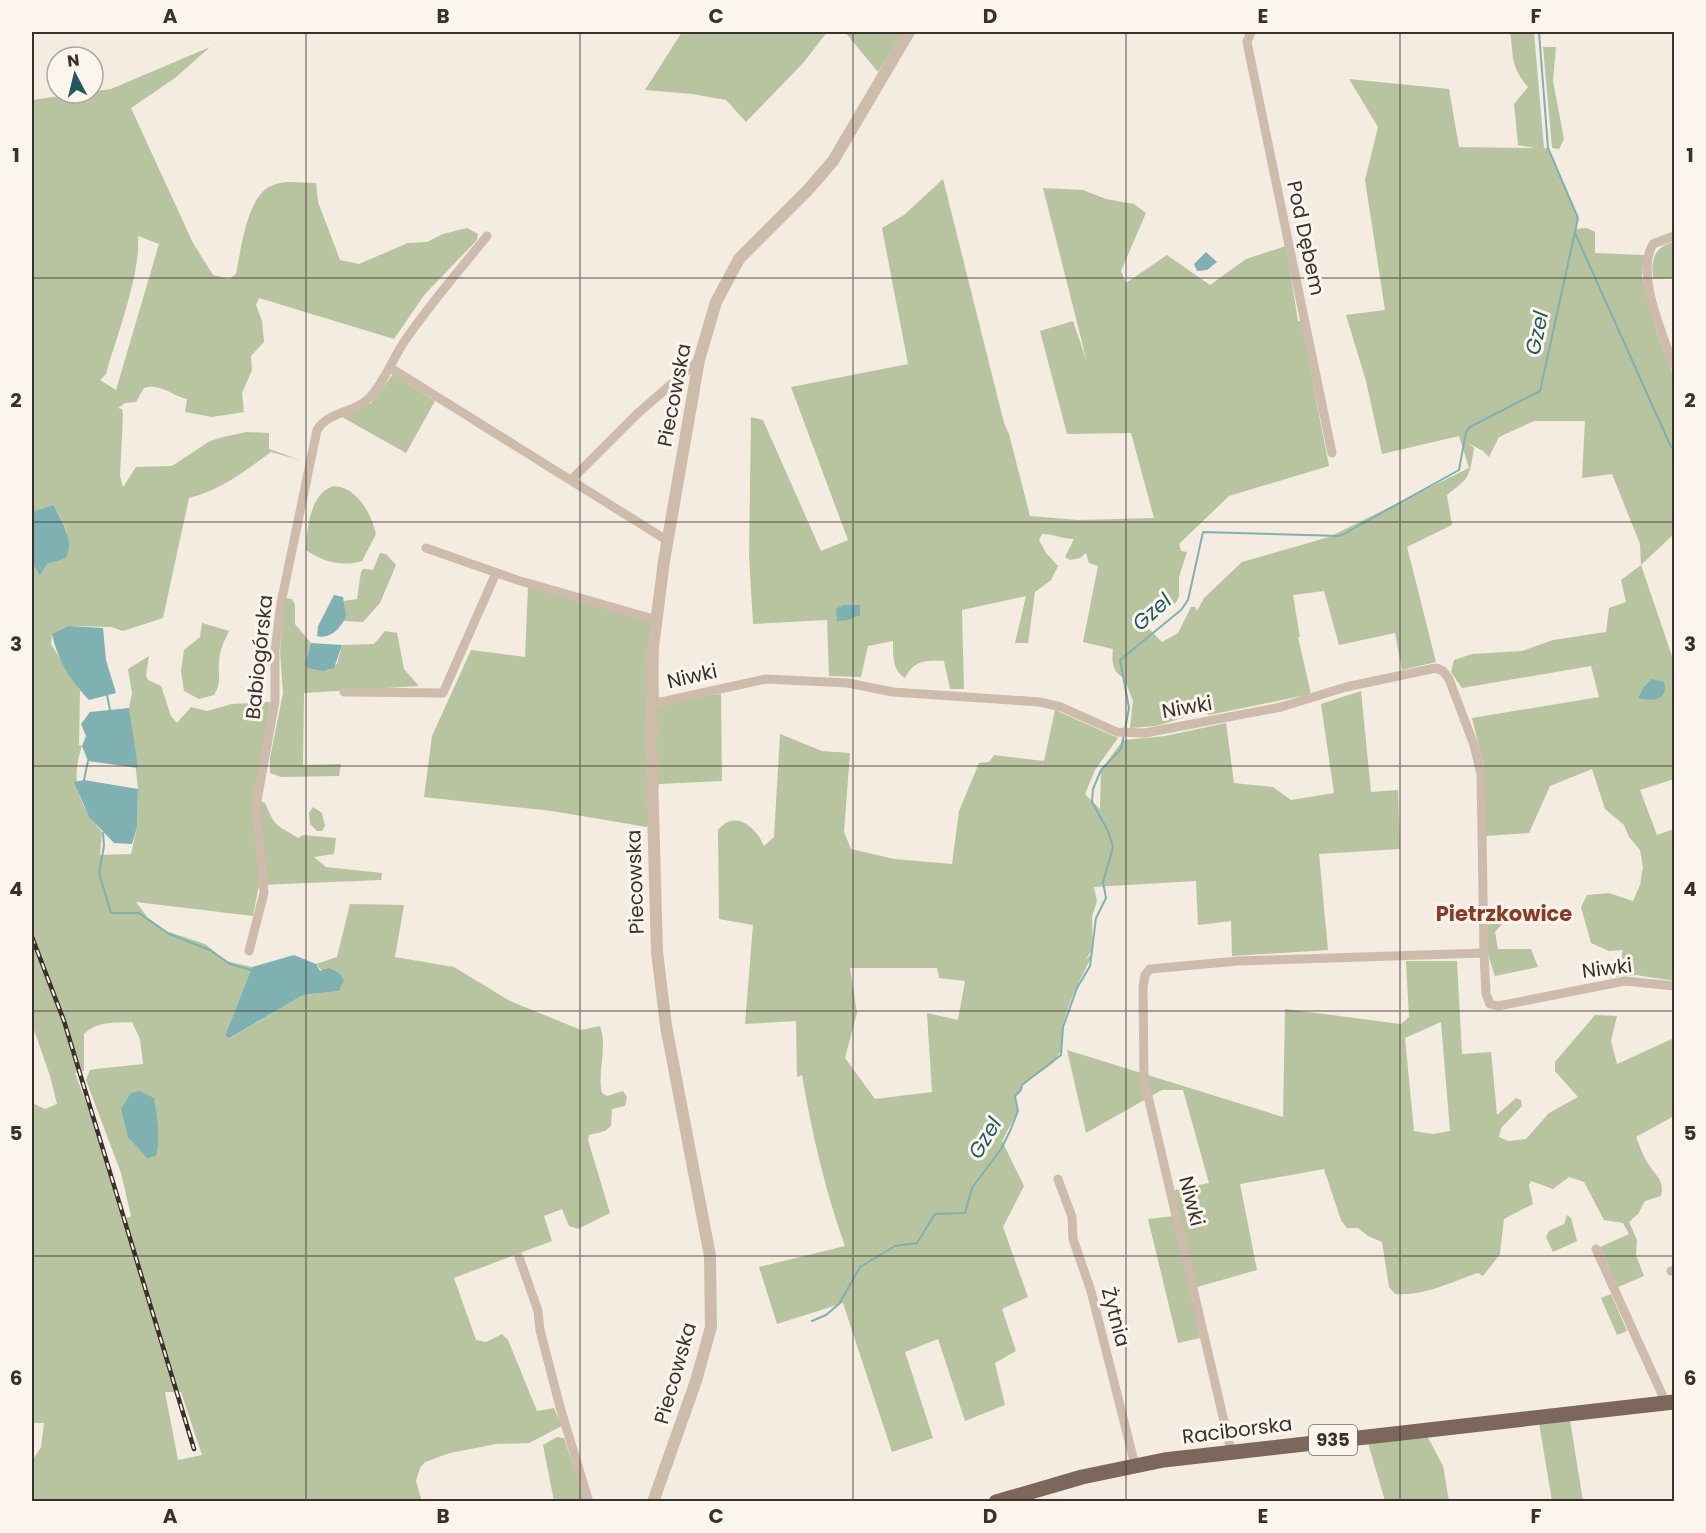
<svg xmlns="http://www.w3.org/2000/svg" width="1706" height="1533" font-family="Poppins,sans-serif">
	<rect width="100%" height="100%" fill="#f4ebe1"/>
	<!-- green -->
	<path fill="#b8c4a0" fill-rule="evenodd" d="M 682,32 L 827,32 L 804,62 L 746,122 L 726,100 L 692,94 L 645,90 Z
		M 845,32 L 903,32 L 878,72 Z
		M 1510,32 L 1534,32 L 1544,148 L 1548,148 L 1578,218 L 1576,229 L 1587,228 L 1595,232 L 1595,253 L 1644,255 L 1642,276 L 1657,334 L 1674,377 L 1674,534 L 1641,565 L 1674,662 L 1674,779 L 1640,790 L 1657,835 L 1674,829 L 1674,981 L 1636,975 L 1602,978 L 1617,972 L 1623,950 L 1609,951 L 1591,943 L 1581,907 L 1587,895 L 1609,893 L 1633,901 L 1640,885 L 1643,867 L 1640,850 L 1629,837 L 1624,825 L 1605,809 L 1592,769 L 1550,786 L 1529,833 L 1486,836 L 1484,767 L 1472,718 L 1599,697 L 1591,666 L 1462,688 L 1451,672 L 1454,660 L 1472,654 L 1522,651 L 1553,640 L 1606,632 L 1609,608 L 1626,602 L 1621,580 L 1641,565 L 1640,544 L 1612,474 L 1582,478 L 1585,421 L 1534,421 L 1499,437 L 1489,457 L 1483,451 L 1468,443 L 1474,448 C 1469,478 1470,477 1447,495 L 1452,525 L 1407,547 L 1436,662 L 1402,670 L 1395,633 L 1339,645 L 1324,591 L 1293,595 L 1300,637 L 1298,637 L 1311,694 L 1209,715 L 1202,712 L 1156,726 L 1130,728 L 1133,701 L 1124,678 C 1113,673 1111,661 1113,649 L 1083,642 L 1098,566 L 1089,563 L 1086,553 L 1080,558 L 1070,560 L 1065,557 L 1074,539 C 1062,539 1054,534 1042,534 L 1039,540 L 1046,553 L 1058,566 L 1051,580 L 1035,592 L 1028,643 L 1015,643 L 1026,596 L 962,610 L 964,689 L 950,689 L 944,661 C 926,660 914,660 905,678 C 892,671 893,653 893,641 L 868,646 L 861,677 L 829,676 L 827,620 L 753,624 L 749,556 L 751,417 L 763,420 L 821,551 L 848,540 L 791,387 L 908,364 L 882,228 L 904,215 L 943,179 L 1004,423 L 1009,434 L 1030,516 L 1078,520 L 1154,518 L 1131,433 L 1067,434 L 1040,331 L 1073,321 L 1087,362 L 1043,188 L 1083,190 L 1106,199 L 1134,204 L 1146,213 L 1121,271 L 1126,283 L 1167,255 L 1210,285 L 1246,259 L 1286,246 L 1298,321 L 1301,321 L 1329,466 L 1229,496 L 1179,544 L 1181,551 L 1187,552 L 1179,577 L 1179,596 L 1176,603 L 1152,616 L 1146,626 L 1162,642 L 1178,633 L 1191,607 L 1195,607 L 1197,611 L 1204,598 L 1242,562 L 1329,537 L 1469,468 L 1459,436 L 1382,454 L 1366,381 L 1346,315 L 1385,310 L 1365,180 L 1378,127 L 1349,79 L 1449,89 L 1459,147 L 1535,148 L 1518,145 L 1514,104 L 1528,87 C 1510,66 1514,57 1510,32 Z
		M 210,47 L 175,78 L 131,108 L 193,243 L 213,275 L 229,279 L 236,274 C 241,251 246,200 269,187 C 283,179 300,183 316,183 L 318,202 L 340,260 L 359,264 L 408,243 L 427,242 L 443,234 L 467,228 L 478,234 L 477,240 L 425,294 L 394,339 L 259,298 L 256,305 L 262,321 L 264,342 L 251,356 L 252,370 L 242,393 L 244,412 L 212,417 L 185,412 L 187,399 C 172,396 161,383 144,388 L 136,402 L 125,403 L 118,408 L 122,409 L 123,415 L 120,476 L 123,487 L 136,467 L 172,466 L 210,441 L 223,437 L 246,432 L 269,433 L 269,449 L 300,460 L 271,452 C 245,471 221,490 189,498 L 163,618 L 123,631 L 111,627 L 68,626 L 52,634 L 51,644 L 80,691 L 79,745 L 82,746 C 70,781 78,805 102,832 L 100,855 L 131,854 L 137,827 L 138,789 L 129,708 L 132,693 L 128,669 L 149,656 L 146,675 L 148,680 L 161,686 L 171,716 L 177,723 L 191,707 L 207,711 L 232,704 L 270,702 L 255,799 L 265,803 C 277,830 275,823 298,838 L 303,835 L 336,838 L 334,854 L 314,857 L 326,867 L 382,873 L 381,880 L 259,885 L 253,916 L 136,902 L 148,918 L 166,931 L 205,944 L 226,961 L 252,967 L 225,1036 L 231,1038 L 303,995 L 339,991 L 316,964 L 337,957 L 350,904 L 404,905 L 395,957 L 454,967 L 510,1001 L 581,1030 L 600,1026 C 608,1048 597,1071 602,1093 L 607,1096 L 623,1091 L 627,1097 L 625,1106 L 612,1109 L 611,1126 L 605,1131 L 589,1135 L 588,1140 L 610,1213 L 578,1229 L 569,1226 L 562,1209 L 544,1216 L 552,1241 L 454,1278 L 476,1340 L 486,1342 L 502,1334 L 508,1340 L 537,1411 L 554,1408 L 562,1426 L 529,1443 L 496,1444 L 450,1453 L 425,1462 L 420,1468 L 416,1481 L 421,1498 L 419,1501 L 32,1501 L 32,1461 L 41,1447 L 44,1423 L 32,1423 L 32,1103 L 45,1109 L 57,1104 L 50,1076 L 32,1024 L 32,563 L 40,576 L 47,564 L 65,559 L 67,531 L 54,505 L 32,513 L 32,100 L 111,89 ZM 138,236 L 159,244 L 116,390 L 100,380 L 106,374 C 117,335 141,273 138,236 ZM 132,1022 L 140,1039 L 143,1064 L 96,1069 L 90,1070 L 86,1080 L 121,1173 L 131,1216 L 122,1221 L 90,1113 L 75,1073 L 84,1071 L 84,1034 C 97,1021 114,1023 132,1022 ZM 165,1392 L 181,1392 L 202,1455 L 178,1460 Z
		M 1543,47 L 1556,47 L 1553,81 L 1564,139 L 1559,149 L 1552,148 Z
		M 1674,242 L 1674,278 L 1653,279 C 1651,259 1654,247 1674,242 Z
		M 393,374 L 435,401 L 406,453 L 342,417 L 371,403 Z
		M 334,486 C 357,487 371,513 376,534 L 362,561 C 342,567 323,562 306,550 C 307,528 310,493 334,486 Z
		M 380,553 L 386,554 L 396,565 L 380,603 L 363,622 L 344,621 L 344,601 L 357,599 L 361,572 L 363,569 L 373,570 Z
		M 528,586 L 657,620 L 659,702 L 721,694 L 722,781 L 659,784 L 647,827 L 552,811 L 424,797 L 432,736 L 471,650 L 525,657 Z
		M 285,598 L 292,599 L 295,605 L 295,624 L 311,643 L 305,664 L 307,668 L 328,670 L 337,664 L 342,645 L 374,644 L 385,631 L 397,633 L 404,669 L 419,686 L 304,693 L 303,765 L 341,764 L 339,776 L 281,777 L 270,773 L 270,758 L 283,693 L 280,651 Z
		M 202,623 L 229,631 C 224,642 219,651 219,663 C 218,676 222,682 214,695 L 199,699 L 184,691 L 181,671 L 184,650 L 200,637 Z
		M 1361,691 L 1371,792 L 1398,790 L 1400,849 L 1319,854 L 1328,950 L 1232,956 L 1231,921 L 1198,925 L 1196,881 L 1094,887 L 1097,901 L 1092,917 L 1093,949 L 1085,960 L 1093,953 C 1081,980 1057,1019 1062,1049 L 1053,1063 L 1022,1085 L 1021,1090 L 1015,1096 L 1018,1111 L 1002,1141 L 1024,1186 L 1003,1227 L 1028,1297 L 1002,1309 L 1016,1351 L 995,1363 L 1005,1405 L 965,1421 L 938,1339 L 905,1352 L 933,1438 L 892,1452 L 843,1303 L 777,1324 L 759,1267 L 845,1246 C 825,1190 812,1134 802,1075 L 797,1077 L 796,1021 L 745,1024 L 753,925 L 719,919 L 718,830 C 735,809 756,827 764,846 L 774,837 L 780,734 L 822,751 L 850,753 L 844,832 L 851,849 L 894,859 L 952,864 L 959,811 L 979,763 L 989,762 L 994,755 L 1044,761 L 1055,710 L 1118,738 L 1095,770 L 1085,794 L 1100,809 L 1101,770 L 1123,740 L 1165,736 L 1226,723 L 1234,783 L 1273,787 L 1291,800 L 1334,793 L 1321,704 ZM 850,968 L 937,968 L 939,978 L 965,981 L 958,1020 L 927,1013 L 932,1092 L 875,1099 L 845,1058 L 857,1013 Z
		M 313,807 L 322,813 L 325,826 L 322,831 L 317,831 L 310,824 L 309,813 Z
		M 1495,912 L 1503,923 L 1495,932 L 1498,949 L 1531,949 L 1538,967 L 1495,976 C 1488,956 1480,930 1495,912 Z
		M 1406,961 L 1457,961 L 1462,1054 L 1491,1052 L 1497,1115 L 1516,1098 L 1521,1100 L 1522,1106 L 1501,1128 L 1499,1137 L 1508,1141 L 1526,1139 L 1549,1113 L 1578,1097 L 1555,1071 L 1555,1062 L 1595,1015 L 1617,1016 L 1611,1041 L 1617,1064 L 1674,1038 L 1674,1116 L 1636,1137 C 1640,1146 1643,1157 1649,1165 C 1656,1176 1665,1181 1661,1196 L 1645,1201 L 1638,1214 L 1629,1222 L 1637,1240 L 1636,1255 L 1644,1276 L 1618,1287 L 1600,1247 L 1629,1234 L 1623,1223 L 1604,1220 L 1584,1182 L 1569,1177 L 1553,1189 L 1531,1181 L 1529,1185 L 1533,1204 L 1504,1219 L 1500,1254 L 1483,1276 L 1478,1273 C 1450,1282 1426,1296 1395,1294 L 1389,1287 L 1382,1242 L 1368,1236 L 1358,1228 L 1347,1228 L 1341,1220 L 1324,1169 L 1240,1184 L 1257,1270 L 1190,1289 L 1200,1338 L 1178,1343 L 1148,1219 L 1174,1216 L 1175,1190 L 1209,1183 L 1183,1090 L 1162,1090 L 1086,1133 L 1067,1050 L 1283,1117 L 1285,1009 L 1401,1024 L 1409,1017 ZM 1441,1022 L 1450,1131 L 1433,1134 L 1414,1131 L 1405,1038 Z
		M 1567,1215 L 1571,1218 L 1577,1241 L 1553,1252 L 1546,1237 L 1549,1231 L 1564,1224 Z
		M 1611,1294 L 1627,1331 L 1617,1335 L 1601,1298 Z
		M 1569,1414 L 1583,1501 L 1552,1501 L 1538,1417 Z
		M 1424,1430 L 1443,1466 L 1449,1501 L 1385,1501 L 1366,1436 Z
		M 557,1437 L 564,1438 L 585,1501 L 554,1501 L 543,1445 Z"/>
	<!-- water -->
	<path fill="#7fb0b2" d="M 1206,252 L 1217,262 L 1207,270 L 1197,271 L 1194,264 Z
		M 54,505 C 61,522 76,540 65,559 L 47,564 L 40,576 L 32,563 L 32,512 Z
		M 334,595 L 343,597 L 346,616 C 342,627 330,640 317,636 L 318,626 Z
		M 843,605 L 860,605 L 860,615 L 848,620 L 837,621 L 836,609 Z
		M 68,626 L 103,628 L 106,660 L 116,693 L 89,700 C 71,682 57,659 52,634 Z
		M 311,643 L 342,645 L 334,668 L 323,671 L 307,668 L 305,664 Z
		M 1652,679 L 1664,682 C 1669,700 1652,702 1638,698 L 1644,687 Z
		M 129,708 L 138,768 L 88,761 L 82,746 L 86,736 L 81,724 L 90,712 Z
		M 84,780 L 138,789 L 137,827 L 132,844 L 114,843 L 89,817 L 74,782 Z
		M 294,955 L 316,964 L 320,971 L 329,968 L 339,973 L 344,980 L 339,991 L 303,995 L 230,1038 L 225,1036 L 252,967 Z
		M 140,1091 L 154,1098 C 157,1117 161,1138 156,1156 L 147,1158 L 128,1137 L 121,1109 L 131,1093 Z"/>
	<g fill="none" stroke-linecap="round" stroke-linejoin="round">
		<!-- stream -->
		<path stroke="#7fb0b2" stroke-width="2" d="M 1575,233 L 1671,447
			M 107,695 L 110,710
			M 1125,729 L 1129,708 L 1120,660 L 1181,610 L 1188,600 L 1203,532 L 1340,536 L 1459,470 L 1466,432 L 1470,427 L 1540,391 L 1578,218 L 1548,148 L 1539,32
			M 84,780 L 88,761
			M 103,833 L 104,846 L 99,873 L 111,913 L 139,913 L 169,934 L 210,950 L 230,964 L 251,970
			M 812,1321 L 826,1315 L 839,1304 L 860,1267 L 895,1246 L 917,1243 L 935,1214 L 965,1213 L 972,1188 L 1001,1149 L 1010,1131 L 1018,1111 L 1015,1096 L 1021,1090 L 1022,1085 L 1061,1055 L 1063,1027 L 1077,988 L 1090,966 L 1096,918 L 1106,898 L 1103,882 L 1113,847 L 1108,831 L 1092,802 L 1093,789 L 1101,770 L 1121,749 L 1124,734"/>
		<!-- minor -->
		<path stroke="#cdbbac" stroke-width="9" d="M 1251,32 L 1247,42 L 1332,453
			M 1674,236 L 1653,244 C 1635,273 1663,336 1674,366
			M 391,368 L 668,541
			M 571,480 L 637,414 L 699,360
			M 426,548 L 517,580 L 657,620
			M 344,692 L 443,693 L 496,573
			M 652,704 L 766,679 L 848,683 L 893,692 L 1040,702 L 1061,707 L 1117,732 L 1145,733 L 1281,707 L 1346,687 L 1436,668 L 1443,671 L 1449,679 L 1474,745 L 1481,774 L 1484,953
			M 249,951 L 264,893 L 256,806 L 275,701 L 275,650 L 281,603 L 317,430 C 330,410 354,414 370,397 C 385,381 392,360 404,342 C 429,305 459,271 487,236
			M 1058,1179 L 1072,1217 L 1073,1239 L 1091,1291 L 1135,1465
			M 1596,1249 L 1666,1403
			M 519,1257 L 538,1311 L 540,1330 L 560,1407 L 589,1502
			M 1671,1271 L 1674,1270
			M 1231,1451 L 1144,1079 L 1143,987 L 1145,975 L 1150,969 L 1238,961 L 1484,953 L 1486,994 L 1490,1004 L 1498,1006 L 1625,981 L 1674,986"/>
		<!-- tertiary -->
		<path stroke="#cdbbac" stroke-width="12" d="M 653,1502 L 696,1381 L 711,1327 L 710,1256 L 666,1026 L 657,952 L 651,740 L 653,647 L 664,561 L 699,360 L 716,302 L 739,259 L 807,191 L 833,161 L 909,32"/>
		<!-- primary -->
		<path stroke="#7d675c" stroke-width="15" d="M 996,1502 L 1082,1477 L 1164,1460 L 1674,1402"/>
		<defs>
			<path id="rail" d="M 32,937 L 64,1021 L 194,1449"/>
		</defs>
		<!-- rail casing -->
		<use href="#rail" stroke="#3b302b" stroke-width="4.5"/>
		<!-- rail -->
		<use href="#rail" stroke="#fbf5ee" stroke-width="2" stroke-dasharray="7" stroke-linecap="butt"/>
	</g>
	<!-- grid -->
	<path fill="none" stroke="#3b302b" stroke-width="1.5" stroke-opacity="0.55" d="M 306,32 L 306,1502M 580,32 L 580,1502M 853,32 L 853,1502M 1126,32 L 1126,1502M 1400,32 L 1400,1502M 32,278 L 1674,278M 32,522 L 1674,522M 32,766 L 1674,766M 32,1011 L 1674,1011M 32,1256 L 1674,1256"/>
	<g text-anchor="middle" stroke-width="6" stroke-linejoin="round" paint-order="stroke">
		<!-- shield labels -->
		<rect fill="#fbf5ee" stroke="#756b66" stroke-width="1.5" x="1309" y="1425" width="48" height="30" rx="4.5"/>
		<g font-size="18" font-weight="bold" fill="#3b302b">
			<text x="1333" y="1446">935</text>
		</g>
		<!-- street labels -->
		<g font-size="20" fill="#3b302b" stroke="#fbf5ee">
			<text transform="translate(1306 238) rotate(78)" y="7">Pod Dębem</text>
			<text transform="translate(674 395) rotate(-79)" y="7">Piecowska</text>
			<text transform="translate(259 657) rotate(-84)" y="7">Babiogórska</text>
			<text transform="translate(692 676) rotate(-13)" y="7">Niwki</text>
			<text transform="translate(1187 707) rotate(-10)" y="7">Niwki</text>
			<text transform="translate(635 882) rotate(-92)" y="7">Piecowska</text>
			<text transform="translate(1607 968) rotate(-7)" y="7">Niwki</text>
			<text transform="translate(1192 1201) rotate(76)" y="7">Niwki</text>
			<text transform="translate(1116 1317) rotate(75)" y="7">Żytnia</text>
			<text transform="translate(675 1373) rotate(-74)" y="7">Piecowska</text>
			<text transform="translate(1237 1430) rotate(-7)" y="7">Raciborska</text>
		</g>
		<!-- water labels -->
		<g font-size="21" font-style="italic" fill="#1f5a5e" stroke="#fbf5ee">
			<text transform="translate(1537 333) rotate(-78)" y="7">Gzel</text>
			<text transform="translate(1152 612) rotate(-42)" y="7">Gzel</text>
			<text transform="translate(985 1138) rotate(-59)" y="7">Gzel</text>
		</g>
		<!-- neighbourhood labels -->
		<g font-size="21" font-weight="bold" fill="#8c3b22" stroke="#fbf5ee">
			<text x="1504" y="921">Pietrzkowice</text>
		</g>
	</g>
	<!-- border -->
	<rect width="1706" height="1533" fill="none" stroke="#fbf5ee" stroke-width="66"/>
	<!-- north arrow -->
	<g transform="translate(75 75) rotate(353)"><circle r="28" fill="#fbf5ee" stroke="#aea6a0" stroke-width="1.5"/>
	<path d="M0-4.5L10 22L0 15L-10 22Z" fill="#1f5a5e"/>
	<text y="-9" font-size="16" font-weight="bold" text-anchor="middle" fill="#3b302b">N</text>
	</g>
	<rect x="33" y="33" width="1640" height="1467" fill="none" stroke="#3b302b" stroke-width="2"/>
	<g font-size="20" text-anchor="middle" font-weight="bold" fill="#3b302b">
		<text x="170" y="23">A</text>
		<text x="443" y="23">B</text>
		<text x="716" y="23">C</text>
		<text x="990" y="23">D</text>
		<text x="1263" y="23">E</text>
		<text x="1536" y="23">F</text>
		<text x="16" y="162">1</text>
		<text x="1690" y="162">1</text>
		<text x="16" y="407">2</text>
		<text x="1690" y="407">2</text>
		<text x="16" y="651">3</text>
		<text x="1690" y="651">3</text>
		<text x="16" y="896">4</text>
		<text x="1690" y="896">4</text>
		<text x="16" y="1140">5</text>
		<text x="1690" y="1140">5</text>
		<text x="16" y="1385">6</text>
		<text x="1690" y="1385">6</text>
		<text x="170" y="1523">A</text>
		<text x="443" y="1523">B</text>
		<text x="716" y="1523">C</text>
		<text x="990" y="1523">D</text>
		<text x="1263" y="1523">E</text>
		<text x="1536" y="1523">F</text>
	</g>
</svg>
